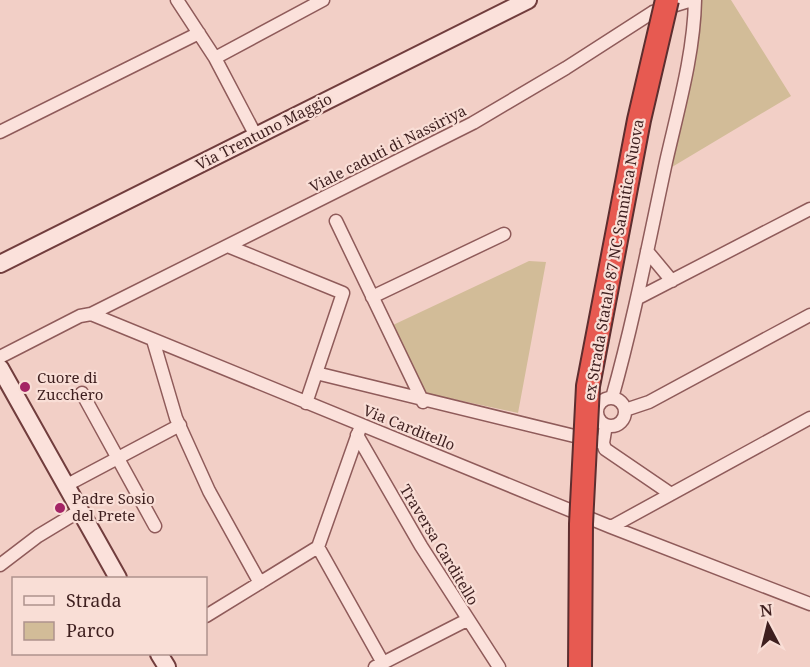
<svg xmlns="http://www.w3.org/2000/svg" width="810" height="667" font-family="'Noto Serif',serif">
	<rect width="100%" height="100%" fill="#f2cfc6"/>
	<!-- green -->
	<path fill="#d2bc98" d="M 698,0 L 731,0 L 791,96 L 672,167 L 698,14 Z
		M 529,261 L 546,262 L 518,413 L 425,393 L 393,325 Z"/>
	<g fill="none" stroke-linecap="round" stroke-linejoin="round">
		<defs>
			<path id="street" d="M 177,0 L 215,58 L 256,136
				M 215,58 L 323,0
				M 0,132 L 199,33
				M 336,221 L 423,402
				M 230,247 L 343,293 L 306,403
				M 647,251 L 672,281
				M 372,297 L 504,234
				M 638,298 L 810,209
				M 91,314 L 473,123 L 566,68 L 653,12 L 692,0
				M 153,340 L 176,418 L 209,491 L 260,583
				M 0,357 L 80,316 L 91,314 L 611,527 L 810,604
				M 316,373 L 603,443
				M 82,393 L 155,526
				M 612,398 C 634,320 649,241 666,162 C 678,109 694,54 695,0
				M597 412a14 14 0 1 1 28 0a14 14 0 1 1-28 0Z
				M 625,410 L 649,402 L 810,315
				M 606,425 L 603,443 L 605,449 L 671,494
				M 357,435 L 421,546 L 499,667
				M 67,485 L 180,425
				M 611,527 L 810,418
				M 318,547 L 383,663
				M 0,565 L 38,536 L 81,510
				M 206,616 L 318,547 L 359,431
				M 375,667 L 467,620"/>
			<path id="secondary" d="M 0,264 L 528,0
				M 0,368 L 118,578
				M 159,654 L 167,667"/>
		</defs>
		<!-- street casing -->
		<use href="#street" stroke="#8f5b5a" stroke-width="15"/>
		<!-- secondary casing -->
		<use href="#secondary" stroke="#713d3d" stroke-width="20"/>
		<!-- street -->
		<use href="#street" stroke="#fbe1db" stroke-width="12"/>
		<!-- secondary -->
		<use href="#secondary" stroke="#fbe1db" stroke-width="16"/>
		<defs>
			<path id="highway-bridge" d="M 580,667 L 581,524 L 588,386 L 639,120 L 667,0"/>
		</defs>
		<!-- highway-bridge casing -->
		<use href="#highway-bridge" stroke="#5d2e2f" stroke-width="26" stroke-linecap="butt"/>
		<!-- highway-bridge -->
		<use href="#highway-bridge" stroke="#e75a51" stroke-width="22"/>
	</g>
	<!-- markers -->
	<g fill="#a42465" stroke="#f9ded6" stroke-width="2">
		<circle cx="25" cy="387" r="6"/>
		<circle cx="60" cy="508" r="6"/>
	</g>
	<g text-anchor="middle" stroke-width="4.5" stroke-linejoin="round" paint-order="stroke">
		<!-- street labels -->
		<g font-size="15" fill="#3e1f1f" stroke="#f9ded6">
			<text transform="translate(264 132) rotate(-27)" y="5">Via Trentuno Maggio</text>
			<text transform="translate(388 149) rotate(-27)" y="5">Viale caduti di Nassiriya</text>
			<text transform="translate(614 260) rotate(-80)" y="5">ex Strada Statale 87 NC Sannitica Nuova</text>
			<text transform="translate(409 428) rotate(22)" y="5">Via Carditello</text>
			<text transform="translate(439 545) rotate(59)" y="5">Traversa Carditello</text>
		</g>
		<!-- poi labels -->
		<g font-size="15" fill="#3e1f1f" stroke="#f9ded6" text-anchor="start">
			<text x="37" y="383">Cuore di<tspan x="37" dy="17">Zucchero</tspan></text>
			<text x="72" y="504">Padre Sosio<tspan x="72" dy="17">del Prete</tspan></text>
		</g>
	</g>
	<!-- legend -->
	<rect x="12" y="577" width="195" height="78" fill="#f9ded6" stroke="#ae928d" stroke-width="1.5"/>
	<rect x="24" y="596" width="30" height="9" fill="#fbe1db" stroke="#ae928d" stroke-width="1.5"/>
	<text x="66" y="607" font-size="18" fill="#3e1f1f">Strada</text>
	<rect x="24" y="622" width="30" height="18" fill="#d2bc98" stroke="#ae928d" stroke-width="1.5"/>
	<text x="66" y="637" font-size="18" fill="#3e1f1f">Parco</text>
	<!-- north arrow -->
	<g transform="translate(768 625) rotate(353)" stroke="#f9ded6" stroke-width="4.5" paint-order="stroke">
	<path d="M0-4.5L10 22L0 15L-10 22Z" fill="#3e1f1f"/>
	<text y="-9" font-size="16" font-weight="bold" text-anchor="middle" fill="#3e1f1f">N</text>
	</g>
</svg>
